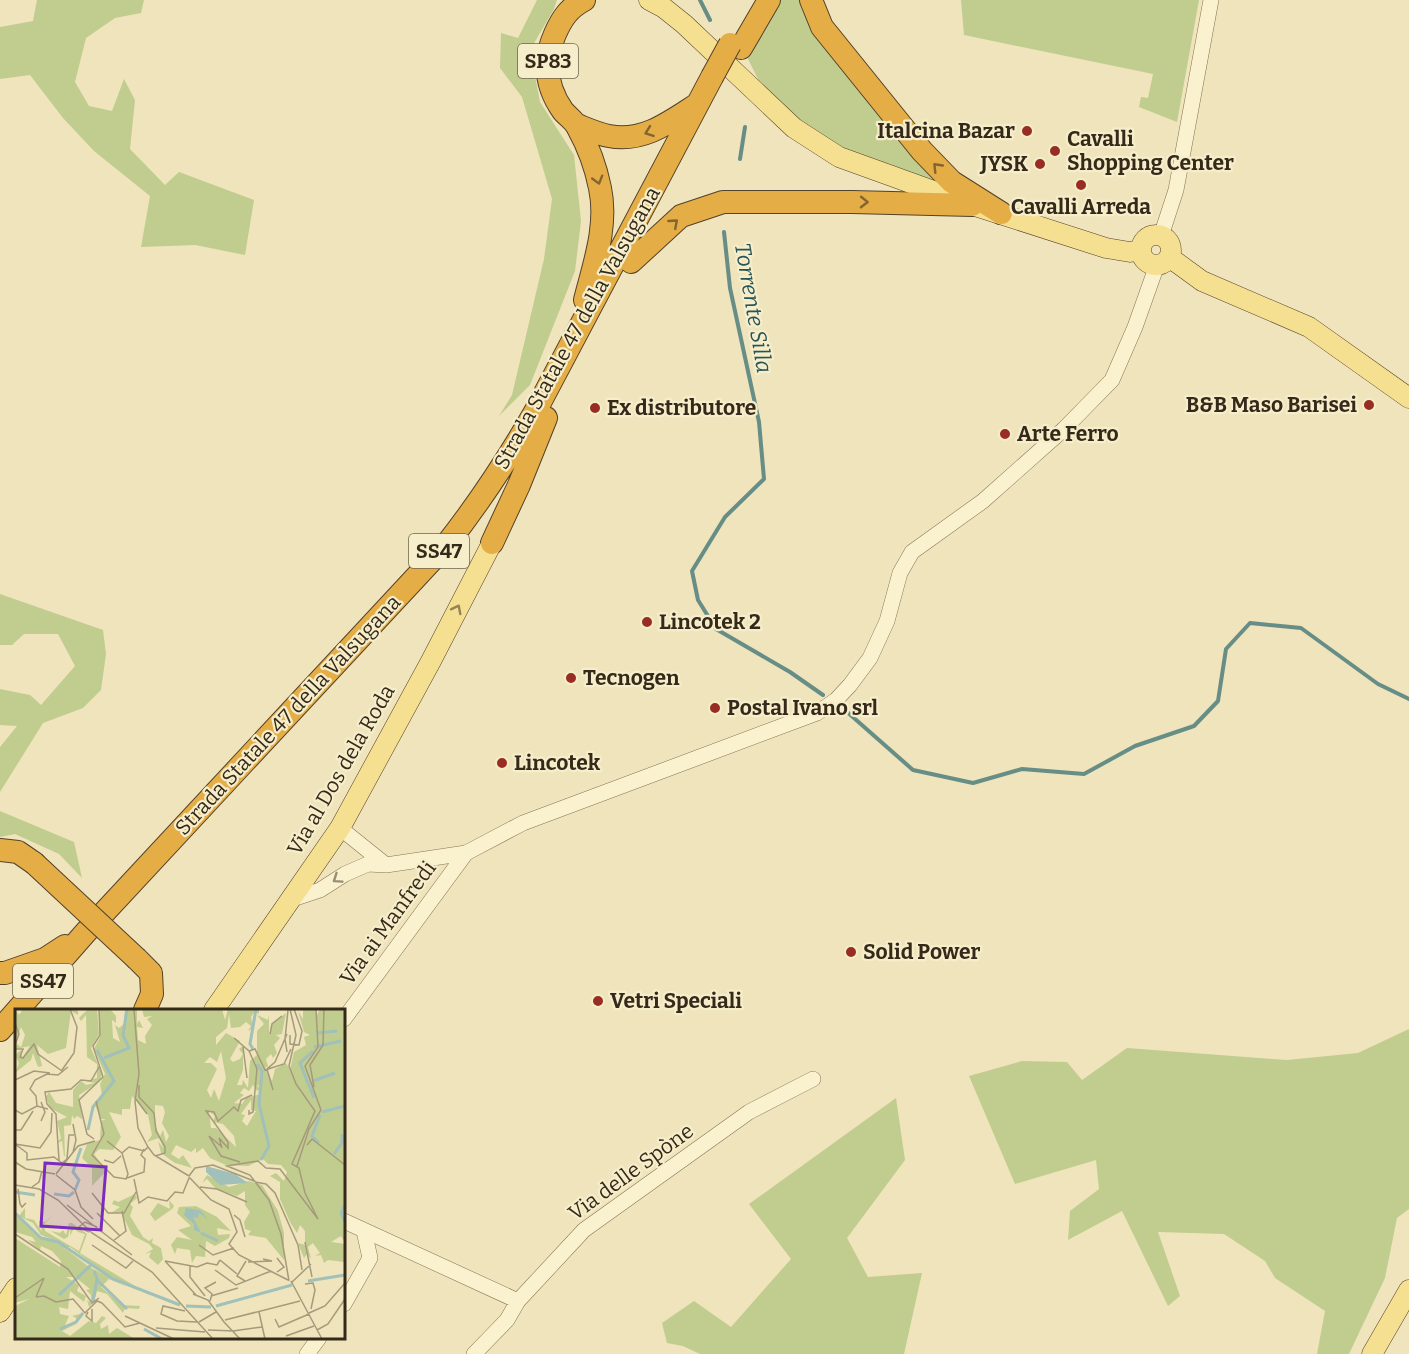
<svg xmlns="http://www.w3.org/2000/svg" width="1409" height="1354" font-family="Bitter,serif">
	<rect width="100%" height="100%" fill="#efe4bb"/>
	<!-- green -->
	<path fill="#c0cd8f" d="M 37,0 L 144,0 L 141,13 L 115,18 L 86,38 L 75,82 L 89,106 L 112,111 L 124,79 L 135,100 L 130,149 L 165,185 L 179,172 L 254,200 L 245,255 L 195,245 L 141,247 L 150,196 L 94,151 L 63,118 L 30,75 L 0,79 L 0,27 L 33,21 Z
		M 537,0 L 557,0 L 554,9 L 530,50 L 540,102 L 574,155 L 581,221 L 575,271 L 530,385 L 499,416 L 512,395 L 544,259 L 552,199 L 522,97 L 500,68 L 501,33 L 518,38 Z
		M 776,0 L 806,0 L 948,188 L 839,149 L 803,124 L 762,87 L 747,57 Z
		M 961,0 L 1199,0 L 1177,122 L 1139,107 L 1141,97 L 1148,98 L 1153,74 L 964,35 Z
		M 0,594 L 103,630 L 106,654 L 101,690 L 83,708 L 43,723 L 0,792 L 0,747 L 17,726 L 0,725 L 0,689 L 30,695 L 41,705 L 75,666 L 58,634 L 24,634 L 12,645 L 0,645 Z
		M 0,811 L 74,842 L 82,878 L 59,854 L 15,834 L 0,837 Z
		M 1409,1029 L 1409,1209 L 1397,1218 L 1385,1278 L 1349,1354 L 1317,1354 L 1325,1311 L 1275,1278 L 1265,1261 L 1224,1234 L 1158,1232 L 1180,1296 L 1168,1306 L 1122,1211 L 1068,1240 L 1070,1211 L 1099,1189 L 1096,1160 L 1015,1184 L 969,1076 L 1022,1061 L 1067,1062 L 1082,1080 L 1127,1048 L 1287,1060 L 1358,1053 Z
		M 896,1098 L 905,1160 L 847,1238 L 868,1277 L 922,1273 L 904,1354 L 700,1354 L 683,1346 L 667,1343 L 662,1323 L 694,1301 L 731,1327 L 791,1259 L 749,1204 Z"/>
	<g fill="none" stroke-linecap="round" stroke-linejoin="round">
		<!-- stream -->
		<path stroke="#678d87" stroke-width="4" d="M 700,0 L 710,20
			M 740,159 L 745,127
			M 724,232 L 730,288 L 759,422 L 764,479 L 725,517 L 692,571 L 698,600 L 716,629 L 790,672 L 823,695
			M 846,711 L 913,770 L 973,783 L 1022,769 L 1084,774 L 1135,746 L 1194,726 L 1218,701 L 1226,649 L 1250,623 L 1301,628 L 1378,684 L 1409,699"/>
		<defs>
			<path id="minor" d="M 1161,236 L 1176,190 L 1211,0
				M 340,828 L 386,865
				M 290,900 L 320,890 L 345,874 L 368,864 L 386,865 L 466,853
				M 344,1019 L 466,853 L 523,823 L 817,713 L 836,700 L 850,685 L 870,658 L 887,621 L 900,573 L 912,552 L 983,501 L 1064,429 L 1112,380 L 1135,327 L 1157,265
				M 344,1221 L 518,1301
				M 344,1304 L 370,1258 L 364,1231
				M 307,1354 L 319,1338
				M 474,1354 L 507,1320 L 518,1301 L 584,1230 L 749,1112 L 813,1079"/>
			<path id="major" d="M 649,0 L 664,8 L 684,24 L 794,128 L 839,157 L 972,205 L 1106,248 L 1130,252 L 1141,250
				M1141 250a15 15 0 1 1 30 0a15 15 0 1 1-30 0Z
				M 1169,257 L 1202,281 L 1309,327 L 1409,398
				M 214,1010 L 340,828 L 431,661 L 492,543
				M 0,1312 L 16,1288
				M 1372,1354 L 1409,1290"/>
			<path id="highway" d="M 584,0 C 569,8 562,18 555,34 C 543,61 546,87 563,111 C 568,117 575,121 578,128 C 588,146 596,168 600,188 C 608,226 594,264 585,300
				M 811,0 L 822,27 L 922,151 L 952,182 L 1001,213
				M 741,48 L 769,0
				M 577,125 C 587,129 598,134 609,136 C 642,143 670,122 696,105
				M 631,262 L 681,216 L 723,202 L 852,202 L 972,205
				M 492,543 L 519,485 L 546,418
				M 0,850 L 18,852 L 34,863
				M 137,959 L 151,973 L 152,994 L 145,1010
				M 0,973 L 5,973 L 45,959 L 65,946
				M 0,1030 L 86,932 L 446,545 C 479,503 508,459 535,412 L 712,77"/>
		</defs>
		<!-- minor casing -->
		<use href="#minor" stroke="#877455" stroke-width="16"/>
		<!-- major casing -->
		<use href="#major" stroke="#54412a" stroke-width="21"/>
		<!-- highway casing -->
		<use href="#highway" stroke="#54412a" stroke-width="24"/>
		<!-- minor -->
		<use href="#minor" stroke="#faf1ce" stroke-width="15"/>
		<!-- major -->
		<use href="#major" stroke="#f5df90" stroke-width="20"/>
		<!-- highway -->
		<use href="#highway" stroke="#e4ad46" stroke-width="22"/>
		<defs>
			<path id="highway-bridge" d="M 712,77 L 730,44
				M 34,863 L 137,959"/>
		</defs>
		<!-- highway-bridge casing -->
		<use href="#highway-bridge" stroke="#54412a" stroke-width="24" stroke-linecap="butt"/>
		<!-- highway-bridge -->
		<use href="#highway-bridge" stroke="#e4ad46" stroke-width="22"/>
	</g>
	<!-- one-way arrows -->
	<defs><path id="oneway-chevron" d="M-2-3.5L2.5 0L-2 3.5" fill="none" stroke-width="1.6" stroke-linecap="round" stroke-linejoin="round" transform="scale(1.5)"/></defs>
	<g stroke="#84652e">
		<use href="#oneway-chevron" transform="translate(649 132) rotate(160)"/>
		<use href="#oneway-chevron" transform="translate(937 167) rotate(-134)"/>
		<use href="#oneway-chevron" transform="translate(598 180) rotate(74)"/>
		<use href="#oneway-chevron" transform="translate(864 202) rotate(1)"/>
		<use href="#oneway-chevron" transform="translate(674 223) rotate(-41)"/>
	</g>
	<use stroke="#958455" href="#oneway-chevron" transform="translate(457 609) rotate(-63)"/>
	<use stroke="#988e74" href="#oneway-chevron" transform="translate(337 879) rotate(146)"/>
	<!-- markers -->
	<g fill="#982d23" stroke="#f6eecb" stroke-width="2">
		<circle cx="1027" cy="131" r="6"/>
		<circle cx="1055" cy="151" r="6"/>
		<circle cx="1040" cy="164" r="6"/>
		<circle cx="1081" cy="185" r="6"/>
		<circle cx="1369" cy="405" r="6"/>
		<circle cx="595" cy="408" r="6"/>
		<circle cx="1005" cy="434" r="6"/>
		<circle cx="647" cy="622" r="6"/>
		<circle cx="571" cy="678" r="6"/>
		<circle cx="715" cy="708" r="6"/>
		<circle cx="502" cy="763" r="6"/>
		<circle cx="851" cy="952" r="6"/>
		<circle cx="598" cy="1001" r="6"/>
	</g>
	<g text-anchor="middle" stroke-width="4.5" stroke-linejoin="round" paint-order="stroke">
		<!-- shield labels -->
		<g fill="#f6eecb" stroke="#6f654f" stroke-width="1.5">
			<rect x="518" y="44" width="60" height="34" rx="4.5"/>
			<rect x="409" y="534" width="60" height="34" rx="4.5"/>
			<rect x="13" y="964" width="60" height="34" rx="4.5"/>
		</g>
		<g font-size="20" font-weight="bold" fill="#352a1a">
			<text x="548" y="68">SP83</text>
			<text x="439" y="558">SS47</text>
			<text x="43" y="988">SS47</text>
		</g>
		<!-- poi labels -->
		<g font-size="21" font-weight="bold" fill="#352a1a" stroke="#f6eecb" text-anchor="start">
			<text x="1015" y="138" text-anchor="end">Italcina Bazar</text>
			<text x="1067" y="146">Cavalli<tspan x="1067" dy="24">Shopping Center</tspan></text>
			<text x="1028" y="171" text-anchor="end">JYSK</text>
			<text x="1081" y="214" text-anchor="middle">Cavalli Arreda</text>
			<text x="1357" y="412" text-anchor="end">B&amp;B Maso Barisei</text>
			<text x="607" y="415">Ex distributore</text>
			<text x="1017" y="441">Arte Ferro</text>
			<text x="659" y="629">Lincotek 2</text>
			<text x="583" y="685">Tecnogen</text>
			<text x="727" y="715">Postal Ivano srl</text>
			<text x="514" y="770">Lincotek</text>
			<text x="863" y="959">Solid Power</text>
			<text x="610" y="1008">Vetri Speciali</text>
		</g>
		<!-- street labels -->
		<g font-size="21" fill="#352a1a" stroke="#f6eecb">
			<text transform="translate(577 328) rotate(-61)" y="7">Strada Statale 47 della Valsugana</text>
			<text transform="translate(288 715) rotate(-47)" y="7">Strada Statale 47 della Valsugana</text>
			<text transform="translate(341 770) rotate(-60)" y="7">Via al Dos dela Roda</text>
			<text transform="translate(388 923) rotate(-54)" y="7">Via ai Manfredi</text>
			<text transform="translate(631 1172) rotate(-36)" y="7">Via delle Spòne</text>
		</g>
		<!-- water labels -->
		<g font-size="22" font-style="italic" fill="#295456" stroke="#f6eecb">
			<text transform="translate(754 308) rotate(80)" y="8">Torrente Silla</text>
		</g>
	</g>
	<!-- overview -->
	<g transform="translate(15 1009)">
		<rect width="330" height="330" fill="#efe4bb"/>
		<path d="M 0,0 L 4,6 L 8,0 L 61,0 L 63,1 L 63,6 L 56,2 L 51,39 L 33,45 L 22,36 L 27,57 L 23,58 L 18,44 L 16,51 L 0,64 L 4,54 L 0,46 L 6,41 L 7,49 L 15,37 L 0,40 L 2,35 L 6,38 L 10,26 L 6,18 L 1,32 ZM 73,0 L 82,0 L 84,25 L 76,39 L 87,65 L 84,73 L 64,86 L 67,110 L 62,107 L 59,110 L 57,106 L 56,116 L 49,117 L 50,147 L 49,147 L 47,132 L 42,134 L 46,129 L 42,112 L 52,108 L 35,99 L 31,88 L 34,83 L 41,94 L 58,98 L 58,81 L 66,72 L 71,76 L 80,74 L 71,72 L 82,69 L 82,55 L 72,48 L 71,6 L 66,12 L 64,9 ZM 85,0 L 95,0 L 101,7 L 101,14 L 97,11 L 98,29 L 105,33 L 100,16 L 104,19 L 109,15 L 110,0 L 122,0 L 122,15 L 124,11 L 128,19 L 122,18 L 123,31 L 131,35 L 130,27 L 137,16 L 132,10 L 137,7 L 129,8 L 127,0 L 207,0 L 210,11 L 213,0 L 244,0 L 244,5 L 240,2 L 236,8 L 238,19 L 233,22 L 236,17 L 231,13 L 225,18 L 216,19 L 214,5 L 212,19 L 201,28 L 201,36 L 211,24 L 225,32 L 215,50 L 218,53 L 225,50 L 228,45 L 224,40 L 228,37 L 228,61 L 222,76 L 227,76 L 228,71 L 233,79 L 235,52 L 242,46 L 242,22 L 249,15 L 242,6 L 253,11 L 254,5 L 254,26 L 258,14 L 271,4 L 267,25 L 261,26 L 265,29 L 259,36 L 262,44 L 258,49 L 256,45 L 251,50 L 253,58 L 250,58 L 257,72 L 260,60 L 271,54 L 275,61 L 279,43 L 291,36 L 289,28 L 295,26 L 289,23 L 283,2 L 288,10 L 288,0 L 301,0 L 302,6 L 305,0 L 330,0 L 330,234 L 326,227 L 316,233 L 330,235 L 330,253 L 313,251 L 309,254 L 306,246 L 300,247 L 305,244 L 298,234 L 293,238 L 296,250 L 292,245 L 289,249 L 284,237 L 284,234 L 290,236 L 290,222 L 285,216 L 282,224 L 275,213 L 265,190 L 265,173 L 255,167 L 261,164 L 269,172 L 272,163 L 266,156 L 253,155 L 248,150 L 233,157 L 211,156 L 195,149 L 188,139 L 181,144 L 181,139 L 176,143 L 161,136 L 156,145 L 164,150 L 168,146 L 177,159 L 160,154 L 146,144 L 143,132 L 149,140 L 144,129 L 132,133 L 137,126 L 133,106 L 117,87 L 115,100 L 107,100 L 107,106 L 94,103 L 106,128 L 98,141 L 84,140 L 79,145 L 91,162 L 77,177 L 77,159 L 67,149 L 72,135 L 85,131 L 86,112 L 91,110 L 86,110 L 80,96 L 87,86 L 85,75 L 90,65 L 79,40 L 85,28 ZM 206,42 L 211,69 L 204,92 L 199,80 L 196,89 L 192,81 L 202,60 L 196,54 L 189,54 L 195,48 L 202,53 ZM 238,76 L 242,82 L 245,80 L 242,76 L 246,77 L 246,85 L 231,89 L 227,95 L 219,94 L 229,86 L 225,84 L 229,79 L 234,82 ZM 236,91 L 236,101 L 241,102 L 232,117 L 227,112 L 230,106 L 226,105 ZM 140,96 L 148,97 L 150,103 L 147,114 L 154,127 L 151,133 L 148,121 L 145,127 L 140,116 ZM 194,102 L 200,107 L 198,113 L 208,115 L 219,127 L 221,138 L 201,119 L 196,119 ZM 192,166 L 214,178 L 234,172 L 247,176 L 263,202 L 269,224 L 269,251 L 251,229 L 233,226 L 236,222 L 230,220 L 229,213 L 235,203 L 230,196 L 230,182 L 222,187 L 200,179 L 192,170 L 187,174 ZM 120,185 L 122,189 L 115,195 L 118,198 L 115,207 L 128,228 L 134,232 L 138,229 L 137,234 L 146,239 L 148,250 L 143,256 L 134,248 L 136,243 L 130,245 L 138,240 L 134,235 L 117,226 L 106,203 L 96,204 L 105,198 L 97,195 L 99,191 L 103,193 ZM 154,191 L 159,197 L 157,200 L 140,212 L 135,205 L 143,194 L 155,200 ZM 181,197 L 202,208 L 216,222 L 202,219 L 203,226 L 215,225 L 214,229 L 200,237 L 191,232 L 190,248 L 181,247 L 177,254 L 175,241 L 162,239 L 160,245 L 156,236 L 162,228 L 177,231 L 163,221 L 176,217 L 162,204 L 164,198 ZM 10,199 L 10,209 L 19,211 L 27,223 L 24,212 L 30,213 L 38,206 L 29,215 L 30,222 L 64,242 L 70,225 L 63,223 L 59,219 L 55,227 L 56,215 L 53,228 L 49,230 L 36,222 L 45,224 L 48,221 L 51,226 L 54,214 L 57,214 L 72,225 L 65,244 L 135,286 L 97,269 L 55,238 L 49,240 L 46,234 L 26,226 L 18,214 L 4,207 ZM 0,206 L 25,228 L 44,235 L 73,257 L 110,277 L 94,270 L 86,278 L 107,296 L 125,297 L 124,300 L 110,299 L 108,304 L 92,285 L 82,282 L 79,293 L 74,298 L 72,291 L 76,294 L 76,286 L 71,281 L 75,280 L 60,268 L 51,268 L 64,276 L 62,282 L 71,287 L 69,293 L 55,282 L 53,300 L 44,298 L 45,305 L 54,307 L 50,316 L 61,314 L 61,309 L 57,307 L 69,304 L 61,315 L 47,322 L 55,327 L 74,312 L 81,314 L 87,307 L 91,309 L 85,315 L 86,320 L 93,316 L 94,325 L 102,319 L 120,330 L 0,330 L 0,297 L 14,290 L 0,294 L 0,229 L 45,258 L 46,252 L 37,242 L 26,237 L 25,241 L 13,231 L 21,233 L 17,228 L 0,223 Z" fill="#c0cd8f" fill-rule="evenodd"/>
		<path d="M 191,157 L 220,165 L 233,174 L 205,176 L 191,163 ZM 171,199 L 185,201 L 193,210 L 184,204 L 183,209 L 178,208 L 186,224 L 179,221 L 179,215 L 169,206 Z" fill="#a0c0b9"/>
		<path fill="none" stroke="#a0c0b9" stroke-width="3" d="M 303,24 L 322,22M 299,38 L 326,32M 238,40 L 235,35 L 241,0M 298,42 L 285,54 L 299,89M 89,49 L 114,39 L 108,26 L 112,0M 242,55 L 247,62 L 244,95 L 254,137 L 246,151M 298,72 L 320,64M 307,103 L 330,97M 73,121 L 78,98 L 99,72 L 82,41M 304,134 L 297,127 L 305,106M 319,145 L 327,134 L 327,125M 60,181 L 64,171 L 58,163 L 66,139M 0,183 L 20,186M 39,185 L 54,187 L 59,183M 330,195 L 326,204 L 330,213M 0,204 L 26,229 L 43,233 L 98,270 L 165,296M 186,224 L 203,232M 79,262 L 83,272 L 112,300M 293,272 L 330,266M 44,286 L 76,256M 78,292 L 82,270M 171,297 L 196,298M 201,297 L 277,276M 45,320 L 61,313 L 68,304M 129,320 L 147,330"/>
		<path fill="none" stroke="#a59a7b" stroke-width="1.5" d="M 301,0 L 303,38 L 290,57 L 306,101M 0,14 L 4,25 L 0,36M 255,25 L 257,15 L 267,7M 275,26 L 275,35 L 284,36 L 287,22 L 279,0M 219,29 L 234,42 L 242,60 L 238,103 L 234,105 L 234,101M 228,38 L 232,69M 0,40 L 8,40 L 5,48 L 8,49 L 19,35 L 23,45 L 47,62M 234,42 L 240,40 L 250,61 L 269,55 L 276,40M 272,43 L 270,30 L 273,1M 47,61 L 59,44 L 62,18 L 55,0M 0,71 L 19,62 L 35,64M 124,76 L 124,88 L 139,104 L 141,122 L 150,138 L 150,144 L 140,147M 299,78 L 295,56 L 308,36 L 309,0M 258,81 L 252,60 L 260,53 L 272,25M 121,90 L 132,105M 81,92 L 89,125M 26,93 L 30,103 L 26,112M 22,97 L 21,87 L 15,80 L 20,71 L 32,65 L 43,66 L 53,58M 0,101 L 7,105 L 22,97 L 33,100M 0,121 L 6,121 L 18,102M 89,125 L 77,146 L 99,168 L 111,170 L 113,165 L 107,144 L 114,138 L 129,142 L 133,138 L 123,119 L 120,92 L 124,65 L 119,0M 79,130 L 72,125 L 64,91 L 88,68 L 78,37 L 85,26 L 84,0M 92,132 L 107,144M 0,135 L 12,144 L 12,151 L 39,148 L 47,154 L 52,150 L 54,126 L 59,126M 0,135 L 25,139 L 36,123 L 37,104M 292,136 L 297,130 L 330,156M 133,138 L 139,146 L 174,167M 207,138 L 194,127 L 206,147 L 225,153M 207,139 L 204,129 L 213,139 L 213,133 L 191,102 L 199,103 L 203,112 L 219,98 L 223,102 L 226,91 L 237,86M 58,143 L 61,131 L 58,115M 44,151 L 41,105 L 32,95 L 30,83 L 56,80 L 66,71 L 76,72 L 84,58M 89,151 L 98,154 L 106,147M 0,153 L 11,160 L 40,165M 282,157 L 294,120 L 306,101M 41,165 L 63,137 L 80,132M 41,166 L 60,181 L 66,198 L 78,210M 174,167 L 180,159 L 198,156 L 239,172M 174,168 L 196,191 L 214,200 L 222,223 L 214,235 L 224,246 L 273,271M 112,169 L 129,163 L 130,150 L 126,146 L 129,140M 119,170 L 124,194 L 133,188 L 152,192 L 160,183 L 168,184 L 174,169M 240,173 L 251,175 L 260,184 L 283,236 L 287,261M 0,176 L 24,180 L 43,191 L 77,224 L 137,263 L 198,330M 17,178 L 24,173 L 27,162M 185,178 L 202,180 L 232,193M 3,180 L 5,195 L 7,198 L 11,194M 77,184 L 93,204 L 109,204 L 121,183M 52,196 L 117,246M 82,204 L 105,227M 219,206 L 225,211 L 230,228M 74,223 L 64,218 L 70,213 L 82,218M 0,225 L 53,260 L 77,294 L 84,289M 98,232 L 111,222 L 107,202M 290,233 L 297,268M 77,236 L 111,259 L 118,252M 184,236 L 198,246 L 219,239M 205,251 L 222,265M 150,252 L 182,258 L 192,254 L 202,256 L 205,251M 150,252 L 181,286M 233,253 L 257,252 L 248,250M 175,256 L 175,268 L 190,287M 200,261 L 221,276 L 256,262M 262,263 L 269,258 L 262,249M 230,272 L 222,267 L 231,252M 274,272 L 266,225 L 254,191 L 235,166 L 212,157 L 243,152 L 251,159 L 265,160 L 303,210 L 290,184 L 284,159 L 277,155 L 300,102 L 281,75 L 274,57 L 281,26 L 275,0M 276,272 L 307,330M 276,274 L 296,255M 290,275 L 298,274 L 300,281 L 296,300M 178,285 L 193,291 L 209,313M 196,287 L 223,279M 21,288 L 29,287 L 41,293 L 58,290 L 70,304 L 82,292 L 87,294M 21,288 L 29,269M 0,289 L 29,269M 195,292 L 197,285 L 190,279 L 201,273M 87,294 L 110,318 L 125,314M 170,302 L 148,297 L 146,305 L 162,312 L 182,313M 73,303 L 71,307 L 77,312 L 77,300M 244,303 L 250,330M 294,304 L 310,297 L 330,274M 110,307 L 159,330M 260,310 L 264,318 L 294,305M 210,311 L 285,292M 184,313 L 201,303M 209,313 L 225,330M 141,319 L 190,323M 193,321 L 220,322M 302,321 L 313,315 L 330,290M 218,322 L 247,318M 271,327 L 299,317"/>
		<path fill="#7b2cbf" fill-opacity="0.15" stroke="#7b2cbf" stroke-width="3" d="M 30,154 L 91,158 L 86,221 L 26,217 Z"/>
		<rect width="330" height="330" fill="none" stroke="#352a1a" stroke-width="3"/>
	</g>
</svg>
